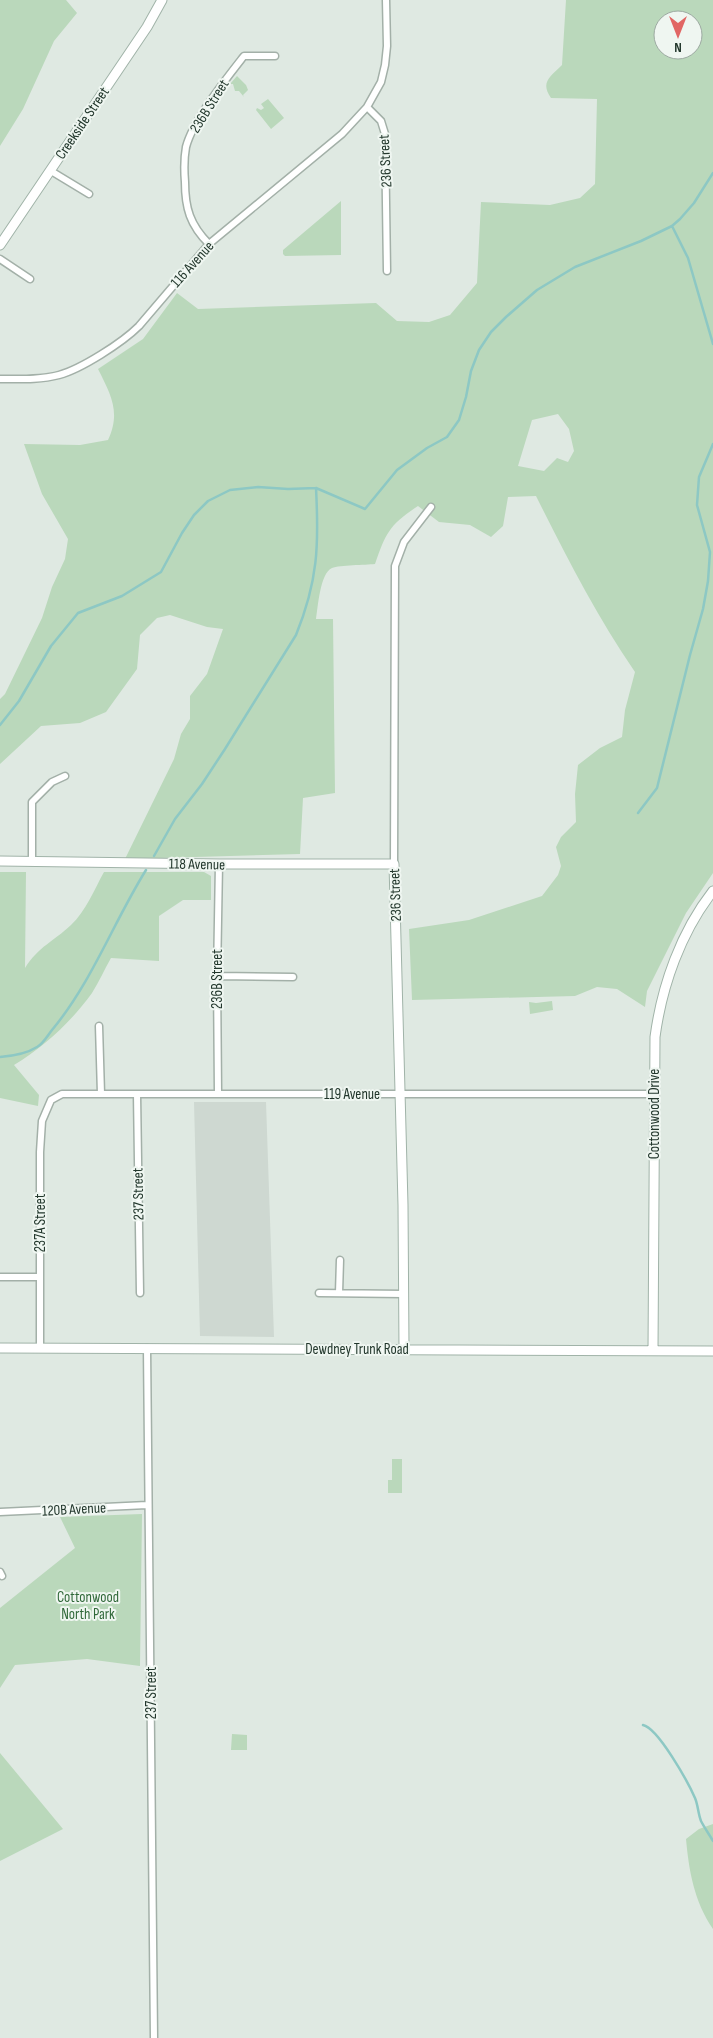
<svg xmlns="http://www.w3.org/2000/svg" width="713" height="2038" font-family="'Sofia Sans Condensed',sans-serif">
	<rect width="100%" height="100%" fill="#dfe9e2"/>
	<!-- built -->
	<path fill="#ced8d1" d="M 194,1102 L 266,1102 L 274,1337 L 200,1336 Z"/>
	<!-- green -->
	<path fill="#bad8bb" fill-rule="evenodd" d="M 0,0 L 66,0 L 77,13 L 54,41 L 23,109 L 0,146 Z
		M 566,0 L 713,0 L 713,873 L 686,913 L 647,991 L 645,1007 L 617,989 L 597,987 L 575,996 L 412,1000 L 409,929 L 469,920 L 542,896 L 558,875 L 561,866 L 556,847 L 561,837 L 576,822 L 575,794 L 578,765 L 600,748 L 622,737 L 625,710 L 635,672 C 596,615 567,558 536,496 L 508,497 L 503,526 L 491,537 L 470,525 L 439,522 L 418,506 C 389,525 386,533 375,564 C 365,565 340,565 332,568 C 320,573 318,607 316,619 L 333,619 L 335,793 L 303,798 L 300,854 L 125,859 L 174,759 L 181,734 L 190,719 L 190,696 L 207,674 L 223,629 L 207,627 L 170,615 L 157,618 L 140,635 L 137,669 L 106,712 L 80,723 L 41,726 L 0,764 L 0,699 L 5,694 L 42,618 L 52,587 L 65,559 L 68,539 L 42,494 L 24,444 L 80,445 L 108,440 C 121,412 111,395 98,369 L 143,339 L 177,293 L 198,309 L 376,303 L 397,321 L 429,322 L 450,315 L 477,283 L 481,202 L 550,205 L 580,198 L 595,184 L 597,99 L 551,98 C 540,82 550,77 562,65 ZM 663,20 L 693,20 L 693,50 L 663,50 ZM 558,414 L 569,429 L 574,451 L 568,462 L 557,458 L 544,471 L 518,466 L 532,420 Z
		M 237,76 L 246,85 L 248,90 L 243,95 L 244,97 L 239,91 L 235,91 L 233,84 L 230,84 Z
		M 268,99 L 284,118 L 271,129 L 256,110 L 257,108 L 261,110 L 264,108 L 261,104 Z
		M 341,201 L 341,255 L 285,256 L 283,254 L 283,250 Z
		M 0,872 L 26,872 L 25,968 C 39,946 53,942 71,925 C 86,911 94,890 104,872 L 204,872 L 211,876 L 211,900 L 183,900 L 159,916 L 159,961 L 111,958 C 104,970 99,982 92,993 C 71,1022 44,1047 14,1065 L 39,1095 L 38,1106 L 0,1098 Z
		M 552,1001 L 553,1010 L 530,1014 L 529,1002 L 536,1003 Z
		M 392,1459 L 402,1459 L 402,1493 L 388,1493 L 388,1480 L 392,1480 Z
		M 142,1514 L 140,1666 L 87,1659 L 15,1665 L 0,1688 L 0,1608 L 75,1548 L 60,1517 Z
		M 232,1734 L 247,1735 L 247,1750 L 231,1750 Z
		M 0,1753 L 63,1829 L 0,1861 Z
		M 713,1824 L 713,1929 C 694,1901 689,1871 686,1839 L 699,1829 Z"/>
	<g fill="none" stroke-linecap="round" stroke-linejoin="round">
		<!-- stream -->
		<path stroke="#8dc8c4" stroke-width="2.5" d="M 672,226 L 688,258 L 713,344
			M 0,725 L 19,701 L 51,646 L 78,613 L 122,596 L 161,572 L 182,533 L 194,515 L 208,501 L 230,490 L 258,487 L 288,489 L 316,488 L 365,509 L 397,470 L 427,448 L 447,437 L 459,420 L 466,397 L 471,371 L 479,350 L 491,332 L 506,317 L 537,290 L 575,267 L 641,241 L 672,226 L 680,219 L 694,203 L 713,173
			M 638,813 L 657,788 L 690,655 L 703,609 L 708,581 L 710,552 L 697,505 L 699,477 L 713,444
			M 154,856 L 175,819 L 202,784 L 225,749 L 296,635 C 318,581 319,545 316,488
			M 0,1057 C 13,1056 26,1054 37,1047 C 43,1044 48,1035 52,1030 C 92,982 113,923 146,870
			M 643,1725 C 658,1728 688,1782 695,1798 C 698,1805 698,1813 701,1821 C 704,1827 709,1834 713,1841"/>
		<defs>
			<path id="street" d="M 367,107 L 381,121 L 385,134 L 387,271
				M 51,171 L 89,194
				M 209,244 C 190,225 185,208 185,182 C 184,170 184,158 186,147 C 193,120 226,79 244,56 L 275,56
				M 0,259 L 30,279
				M 0,379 C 19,379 40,380 59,375 C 81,369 122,343 139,326 L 209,244 L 342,134 L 367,107 L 381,82 L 385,65 L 387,46 L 386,0
				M 32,862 L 32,802 L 52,782 L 65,776
				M 394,864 L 395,566 L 404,542 L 431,507
				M 217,976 L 293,977
				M 99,1026 L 101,1094
				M 218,1093 L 217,976 L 219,864
				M 137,1094 L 140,1293
				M 0,1277 L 40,1277
				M 319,1293 L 404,1294
				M 339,1293 L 340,1260
				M 40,1348 L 40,1152 L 42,1121 L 51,1100 L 62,1094 L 654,1094
				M 147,1348 L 154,2038
				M 0,1512 L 147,1505
				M 0,1572 L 2,1576"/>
			<path id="secondary" d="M 0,245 L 147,27 L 162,0
				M 0,861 L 219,864 L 394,864 L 403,1205 L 404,1349
				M 0,1348 L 713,1351
				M 653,1351 L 655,1037 C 662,985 681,932 713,891"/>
		</defs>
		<!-- street casing -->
		<use href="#street" stroke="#a3b0a8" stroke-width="9"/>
		<!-- secondary casing -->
		<use href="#secondary" stroke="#a0b3a8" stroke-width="11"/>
		<!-- street -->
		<use href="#street" stroke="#fff" stroke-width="6"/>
		<!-- secondary -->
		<use href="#secondary" stroke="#fff" stroke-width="9"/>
	</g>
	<g text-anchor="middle" stroke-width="4" stroke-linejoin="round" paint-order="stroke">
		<!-- street labels -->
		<g font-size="15" fill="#22372c" stroke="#eff6f1">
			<text transform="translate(209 106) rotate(-58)" y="5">236B Street</text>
			<text transform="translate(82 123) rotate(-56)" y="5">Creekside Street</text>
			<text transform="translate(385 161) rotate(-93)" y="5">236 Street</text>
			<text transform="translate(192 264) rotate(-48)" y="5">116 Avenue</text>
			<text transform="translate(197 864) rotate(1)" y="5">118 Avenue</text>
			<text transform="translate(395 895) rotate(-92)" y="5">236 Street</text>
			<text transform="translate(217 979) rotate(-90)" y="5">236B Street</text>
			<text x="352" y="1099">119 Avenue</text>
			<text transform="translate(654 1114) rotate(-90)" y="5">Cottonwood Drive</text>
			<text transform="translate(138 1194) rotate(-91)" y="5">237 Street</text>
			<text transform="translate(40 1223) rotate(-90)" y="5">237A Street</text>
			<text x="357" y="1354">Dewdney Trunk Road</text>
			<text transform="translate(74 1509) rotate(-3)" y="5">120B Avenue</text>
			<text transform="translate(151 1693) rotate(-90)" y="5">237 Street</text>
		</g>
		<!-- park labels -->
		<g font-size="15" fill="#31693a" stroke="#eff6f1">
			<text x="88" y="1602">Cottonwood<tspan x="88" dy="17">North Park</tspan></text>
		</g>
	</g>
	<!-- north arrow -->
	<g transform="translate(678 35) rotate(180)"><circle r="24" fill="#eff6f1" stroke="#9daaa2"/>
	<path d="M0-4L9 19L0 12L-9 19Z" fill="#e16664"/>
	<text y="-8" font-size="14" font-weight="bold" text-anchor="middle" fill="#22372c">N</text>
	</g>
</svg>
